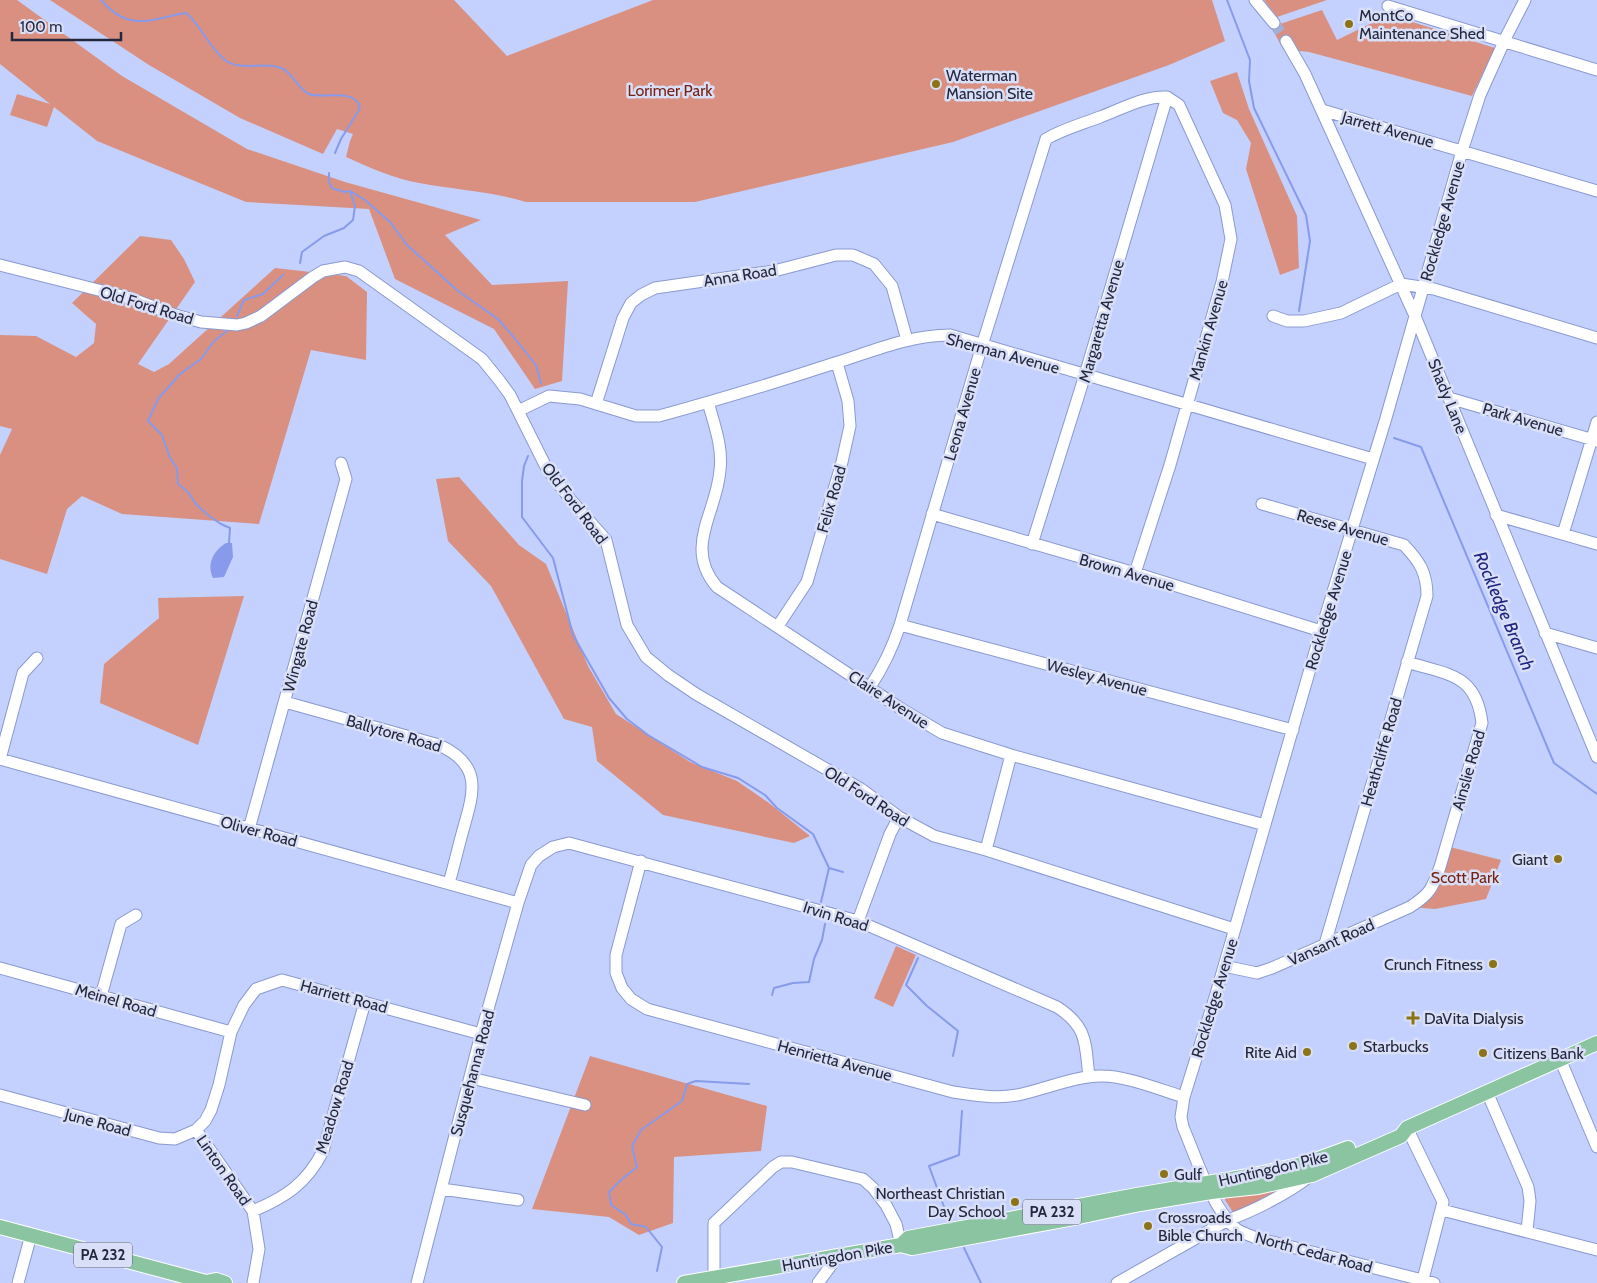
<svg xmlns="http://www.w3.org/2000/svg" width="1597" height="1283" font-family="Cabin,sans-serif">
	<rect width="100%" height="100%" fill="#c4d1ff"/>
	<!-- green -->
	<path fill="#d99081" d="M 0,0 L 17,0 L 122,76 L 247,149 L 345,182 L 481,220 L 445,235 L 492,285 L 568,281 L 562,381 L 535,389 L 494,329 L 395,279 L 369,209 L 246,202 L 97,141 L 54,107 L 47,127 L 10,115 L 17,94 L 50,104 L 0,64 Z
		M 50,0 L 454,0 L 507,56 L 653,0 L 1212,0 L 1225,41 L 1169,65 L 953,142 L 695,202 L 526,202 C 491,191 455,190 419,183 C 393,178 370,168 346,157 L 350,141 L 353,134 L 337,129 L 323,154 L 240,118 L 149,65 Z
		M 1264,0 L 1327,0 L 1277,17 Z
		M 1322,10 L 1337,40 L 1386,16 L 1403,19 L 1495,48 L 1472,96 L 1309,52 L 1283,49 L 1271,27 Z
		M 1237,72 L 1249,109 L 1297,216 L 1299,268 L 1280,275 L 1246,169 L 1251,143 L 1237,120 L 1223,113 L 1210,81 Z
		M 140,236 L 171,240 L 184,259 L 195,282 L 138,364 L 154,372 L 169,364 L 275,268 L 346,276 L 367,292 L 366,360 L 311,350 L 259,524 L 122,514 L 82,496 L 67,509 L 47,574 L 0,559 L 0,455 L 12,429 L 0,426 L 0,335 L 36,336 L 76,357 L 94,343 L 96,324 L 72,303 Z
		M 459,477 L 519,545 L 546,564 L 588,666 L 616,714 L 690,762 L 737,781 L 769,803 L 810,836 L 794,843 L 663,815 L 597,761 L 592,727 L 564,719 L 491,586 L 448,541 L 436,479 Z
		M 244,596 L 198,745 L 100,703 L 104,664 L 159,618 L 158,598 Z
		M 1446,846 L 1501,860 L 1486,899 L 1435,909 L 1410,907 L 1422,900 Z
		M 896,946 L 916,955 L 893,1007 L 874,998 Z
		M 590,1056 L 767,1106 L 761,1151 L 674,1157 L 673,1223 L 639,1235 L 609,1217 L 532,1209 Z
		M 1290,1185 L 1234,1214 L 1225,1200 L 1225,1198 Z"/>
	<!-- water -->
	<path fill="#879aeb" d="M 226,543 L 232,543 L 233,557 L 224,577 L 213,578 C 206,564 214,550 226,543 Z"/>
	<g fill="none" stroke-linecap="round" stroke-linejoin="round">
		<!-- stream -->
		<path stroke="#879aeb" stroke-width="2" d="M 101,0 C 119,21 136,25 162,18 C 171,16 178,14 186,13 C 202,26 209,48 225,60 C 241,72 264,61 281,68 C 294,73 297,89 309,94 C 322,99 357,88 360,108 L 341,139 L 335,153
			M 1227,0 L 1250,60 L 1249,81 L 1254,108 L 1306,215 L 1310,241 L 1299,311
			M 329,173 L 329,182 L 332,188 L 344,192 L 350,191
			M 350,191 L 365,200 L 390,222 L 407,245 L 458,291 L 498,319 L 512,335 L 536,365 L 541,384
			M 300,263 L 302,252 L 324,236 L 344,228 L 353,220 L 355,206 L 350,191
			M 237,316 L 244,300 L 263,294 L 283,275
			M 227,331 L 214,341 L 201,359 L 180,374 L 158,399 L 148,421 L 162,435 L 170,458 L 177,468 L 178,484 L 188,492 L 196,504 L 209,516 L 221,524 L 230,528 L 229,543
			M 1394,438 L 1421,447 L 1554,763 L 1597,794
			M 528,456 L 524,466 L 522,481 L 522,517 L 553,558 L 573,635 L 609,698 L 627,719 L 648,735 L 702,767 L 738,778 L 765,795 L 777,808 L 813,834 L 829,868 L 821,902
			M 829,868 L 843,872
			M 918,958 L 906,985 L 927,1006 L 958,1031 L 953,1056
			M 772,995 L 774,988 L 793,983 L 809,982 L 814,959 L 822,940 L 825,924
			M 947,1215 L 929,1166 L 959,1155 L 962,1111
			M 964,1248 L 981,1283
			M 657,1271 L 662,1247 L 646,1227 L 631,1224 L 626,1215 L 611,1205 L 609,1192 L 622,1179 L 637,1167 L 632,1146 L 641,1130 L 682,1101 L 687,1084 L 696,1081 L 749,1084"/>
		<!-- minor-tunnel -->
		<path stroke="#a4afd8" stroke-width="11" stroke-dasharray="11 5.5" stroke-linecap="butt" d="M 1274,23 L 1286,41"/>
		<defs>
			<path id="minor" d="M 1255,0 L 1274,23
				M 1388,6 L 1597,70
				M 1286,41 L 1305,74 L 1415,316 L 1597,757
				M 1322,110 L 1597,191
				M 0,265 L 130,298 L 172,314 L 201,322 L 237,325 L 246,323 L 261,316 L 313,277 L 323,271 L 345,267 L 359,271 L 482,359 L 499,380 L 510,395 L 546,467 L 570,499 L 606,540 L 627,625 L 646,657 L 668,675 L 696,694 L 861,789 L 899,817 L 934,836 L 986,850 L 1234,929
				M 1273,316 L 1287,321 L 1304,321 L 1341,313 L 1401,284 L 1434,289 L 1597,338
				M 1449,398 L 1597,441
				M 708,402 C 714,424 723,447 720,470 C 717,513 683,547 717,587 L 900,708 L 942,733 L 1011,755 L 1265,825
				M 596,404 L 623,318 L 631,303 L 641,295 L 655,288 L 774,271 L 836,255 L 853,255 L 874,264 L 892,286 L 907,340
				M 518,411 L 549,396 L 580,399 L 636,416 L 659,416 C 718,400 777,382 835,363 C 873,351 910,335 950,335 L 1373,459
				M 1262,504 L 1404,545 C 1420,562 1427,573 1427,596 L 1325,944
				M 932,514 L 1135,573 L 1321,631
				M 1496,515 L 1597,544
				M 1563,534 L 1597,422
				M 1032,544 L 1085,375 L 1167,97
				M 1135,573 L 1170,465 L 1222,282 L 1231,239 L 1225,205 L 1179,105 L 1167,97
				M 900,625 L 1293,730
				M 778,626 L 807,582 L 842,462 L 850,426 L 848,401 L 837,363
				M 1545,633 L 1597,648
				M 870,687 C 884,666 892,649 900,625 L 980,352 L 1046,139 C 1063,129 1082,124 1100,117 C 1122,109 1143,96 1167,97
				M 285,702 L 439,745 C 483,765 474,792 463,830 C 458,848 454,866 449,883
				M 0,759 L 518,903
				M 0,759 L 23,673 L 37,658
				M 249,829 L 346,479 L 341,463
				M 986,850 L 1011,755
				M 641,861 L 616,955 L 616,973 L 622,988 L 631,999 L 647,1009 L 953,1092 C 975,1095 995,1099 1017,1095 C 1043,1090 1077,1075 1103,1076 C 1126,1076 1161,1090 1184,1097
				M 858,921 L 890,834 L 899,817
				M 1224,966 L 1257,973 L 1272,968 L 1410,907 C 1430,894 1432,889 1440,867 L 1482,723 C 1476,673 1448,675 1407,662
				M 0,968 L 231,1032
				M 101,996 L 121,924 L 136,915
				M 1560,1059 L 1597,1147
				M 471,1078 L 585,1105
				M 1487,1092 L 1528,1187 L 1530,1201 L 1527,1231
				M 0,1095 L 159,1138 L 175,1139 L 196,1130
				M 1407,1128 L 1443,1202 L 1422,1283
				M 442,1189 L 518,1200
				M 1442,1210 L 1597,1250
				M 253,1211 C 286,1197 307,1183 323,1151 L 365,1002
				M 714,1277 L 714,1223 L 773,1167 L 781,1162 L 792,1162 L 863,1179 L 873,1188 L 886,1205 L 896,1224 L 901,1245
				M 18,1283 L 31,1235
				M 253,1283 L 259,1249 L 253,1211 L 196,1130 L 205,1121 L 211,1110 L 219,1085 L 231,1032 L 244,1005 L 256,989 L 282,980 L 481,1034
				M 417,1283 L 481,1034 L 518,903 L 531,865 L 539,856 L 553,847 L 569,843 L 858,921 L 1057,1007 C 1088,1027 1085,1043 1089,1077
				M 818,1283 L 838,1256
				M 1117,1283 L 1228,1220 C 1253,1211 1289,1193 1310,1176
				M 1434,1283 L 1256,1238 C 1250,1235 1241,1233 1235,1228 C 1211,1206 1196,1157 1183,1127 L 1181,1117 L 1184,1097 L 1216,994 L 1321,631 L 1386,418 L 1462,151 L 1480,95 L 1507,35 L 1525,0"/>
			<path id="major" d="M 0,1227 L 206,1282 L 216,1280 L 225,1283
				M 901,1245 L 908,1238 L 1137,1195 L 1254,1175 L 1307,1163 L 1348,1148
				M 684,1283 L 901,1245 L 912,1248 L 1074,1218 L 1140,1204 L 1211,1192 L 1258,1187 L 1312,1175 L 1401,1136 L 1407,1128 L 1597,1043"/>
		</defs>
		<!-- minor casing -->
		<use href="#minor" stroke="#8a99cf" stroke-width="13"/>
		<!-- major casing -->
		<use href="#major" stroke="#fff" stroke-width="16"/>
		<!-- minor -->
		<use href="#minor" stroke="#fff" stroke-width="11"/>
		<!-- major -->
		<use href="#major" stroke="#8bc4a0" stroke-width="14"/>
	</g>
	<!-- markers -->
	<g fill="#8c7317" stroke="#d9dff7" stroke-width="2">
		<circle cx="1349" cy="24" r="5"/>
		<circle cx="936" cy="84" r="5"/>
		<circle cx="1558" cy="859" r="5"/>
		<circle cx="1493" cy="964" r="5"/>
		<path d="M1410.5 1010.5h5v5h5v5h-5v5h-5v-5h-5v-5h5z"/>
		<circle cx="1353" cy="1046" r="5"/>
		<circle cx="1307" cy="1052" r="5"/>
		<circle cx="1483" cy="1053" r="5"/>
		<circle cx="1164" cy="1174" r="5"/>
		<circle cx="1015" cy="1202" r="5"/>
		<circle cx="1148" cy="1226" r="5"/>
	</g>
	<g text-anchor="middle" stroke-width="5" stroke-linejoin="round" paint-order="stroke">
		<!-- shield labels -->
		<g fill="#d9dff7" stroke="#5a5f76" stroke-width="1">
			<rect x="1023" y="1199.5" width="58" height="25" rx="4"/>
			<rect x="74" y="1242.5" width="58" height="25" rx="4"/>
		</g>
		<g font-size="15" font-weight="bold" fill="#23283e">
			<text x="1052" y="1217">PA 232</text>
			<text x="103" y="1260">PA 232</text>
		</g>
		<!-- poi labels -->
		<g font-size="16" fill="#23283e" stroke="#d9dff7" text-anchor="start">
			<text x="1359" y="21">MontCo<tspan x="1359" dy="18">Maintenance Shed</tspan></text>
			<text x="946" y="81">Waterman<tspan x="946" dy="18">Mansion Site</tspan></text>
			<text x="1548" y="865" text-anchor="end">Giant</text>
			<text x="1483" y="970" text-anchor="end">Crunch Fitness</text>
			<text x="1424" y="1024">DaVita Dialysis</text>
			<text x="1363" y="1052">Starbucks</text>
			<text x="1297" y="1058" text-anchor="end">Rite Aid</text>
			<text x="1493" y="1059">Citizens Bank</text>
			<text x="1174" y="1180">Gulf</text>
			<text x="1005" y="1199" text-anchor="end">Northeast Christian<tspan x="1005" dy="18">Day School</tspan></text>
			<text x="1158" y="1223">Crossroads<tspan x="1158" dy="18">Bible Church</tspan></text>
		</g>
		<!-- park labels -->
		<g font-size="16" fill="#762213" stroke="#d9dff7">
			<text x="670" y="96">Lorimer Park</text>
			<text x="1465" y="883">Scott Park</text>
		</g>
		<!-- street labels -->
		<g font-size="16" fill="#23283e" stroke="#d9dff7">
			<text transform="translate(1388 129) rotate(16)" y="6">Jarrett Avenue</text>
			<text transform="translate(1442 221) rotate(-74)" y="6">Rockledge Avenue</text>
			<text transform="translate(740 275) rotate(-9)" y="6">Anna Road</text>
			<text transform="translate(147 305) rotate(17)" y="6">Old Ford Road</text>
			<text transform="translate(1101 321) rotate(-74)" y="6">Margaretta Avenue</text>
			<text transform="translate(1208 330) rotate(-74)" y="6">Mankin Avenue</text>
			<text transform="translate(1003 353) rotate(15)" y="6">Sherman Avenue</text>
			<text transform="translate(1448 396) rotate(68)" y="6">Shady Lane</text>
			<text transform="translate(962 414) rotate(-74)" y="6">Leona Avenue</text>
			<text transform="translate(1523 419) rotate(16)" y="6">Park Avenue</text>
			<text transform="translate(831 499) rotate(-74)" y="6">Felix Road</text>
			<text transform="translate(575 503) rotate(53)" y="6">Old Ford Road</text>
			<text transform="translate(1343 527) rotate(16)" y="6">Reese Avenue</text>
			<text transform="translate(1127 572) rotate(16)" y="6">Brown Avenue</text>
			<text transform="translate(1328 610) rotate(-73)" y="6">Rockledge Avenue</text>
			<text transform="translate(300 646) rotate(-75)" y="6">Wingate Road</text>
			<text transform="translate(1097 677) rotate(15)" y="6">Wesley Avenue</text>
			<text transform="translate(889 699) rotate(33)" y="6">Claire Avenue</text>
			<text transform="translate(394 733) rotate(16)" y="6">Ballytore Road</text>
			<text transform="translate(1381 752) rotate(-74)" y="6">Heathcliffe Road</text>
			<text transform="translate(1468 770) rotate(-74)" y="6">Ainslie Road</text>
			<text transform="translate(867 796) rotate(33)" y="6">Old Ford Road</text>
			<text transform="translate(259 831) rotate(15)" y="6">Oliver Road</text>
			<text transform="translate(836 916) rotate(17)" y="6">Irvin Road</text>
			<text transform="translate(1331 942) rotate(-24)" y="6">Vansant Road</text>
			<text transform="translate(344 996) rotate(15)" y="6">Harriett Road</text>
			<text transform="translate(1214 998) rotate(-73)" y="6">Rockledge Avenue</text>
			<text transform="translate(116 1000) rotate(16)" y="6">Meinel Road</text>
			<text transform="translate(835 1060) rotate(15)" y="6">Henrietta Avenue</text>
			<text transform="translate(472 1073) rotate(-75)" y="6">Susquehanna Road</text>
			<text transform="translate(334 1107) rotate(-73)" y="6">Meadow Road</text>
			<text transform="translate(98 1122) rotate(15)" y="6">June Road</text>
			<text transform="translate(1273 1168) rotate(-13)" y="6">Huntingdon Pike</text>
			<text transform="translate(224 1170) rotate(55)" y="6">Linton Road</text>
			<text transform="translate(1314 1252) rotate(15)" y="6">North Cedar Road</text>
			<text transform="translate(837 1256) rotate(-10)" y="6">Huntingdon Pike</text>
		</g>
		<!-- water labels -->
		<g font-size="18" font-style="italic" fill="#202580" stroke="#d9dff7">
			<text transform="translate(1504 611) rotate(67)" y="6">Rockledge Branch</text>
		</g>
	</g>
	<!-- scale -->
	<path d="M12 32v8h109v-8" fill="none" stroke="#23283e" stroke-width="2.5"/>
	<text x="20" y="32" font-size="15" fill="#23283e" stroke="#d9dff7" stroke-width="4" paint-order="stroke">100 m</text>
</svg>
